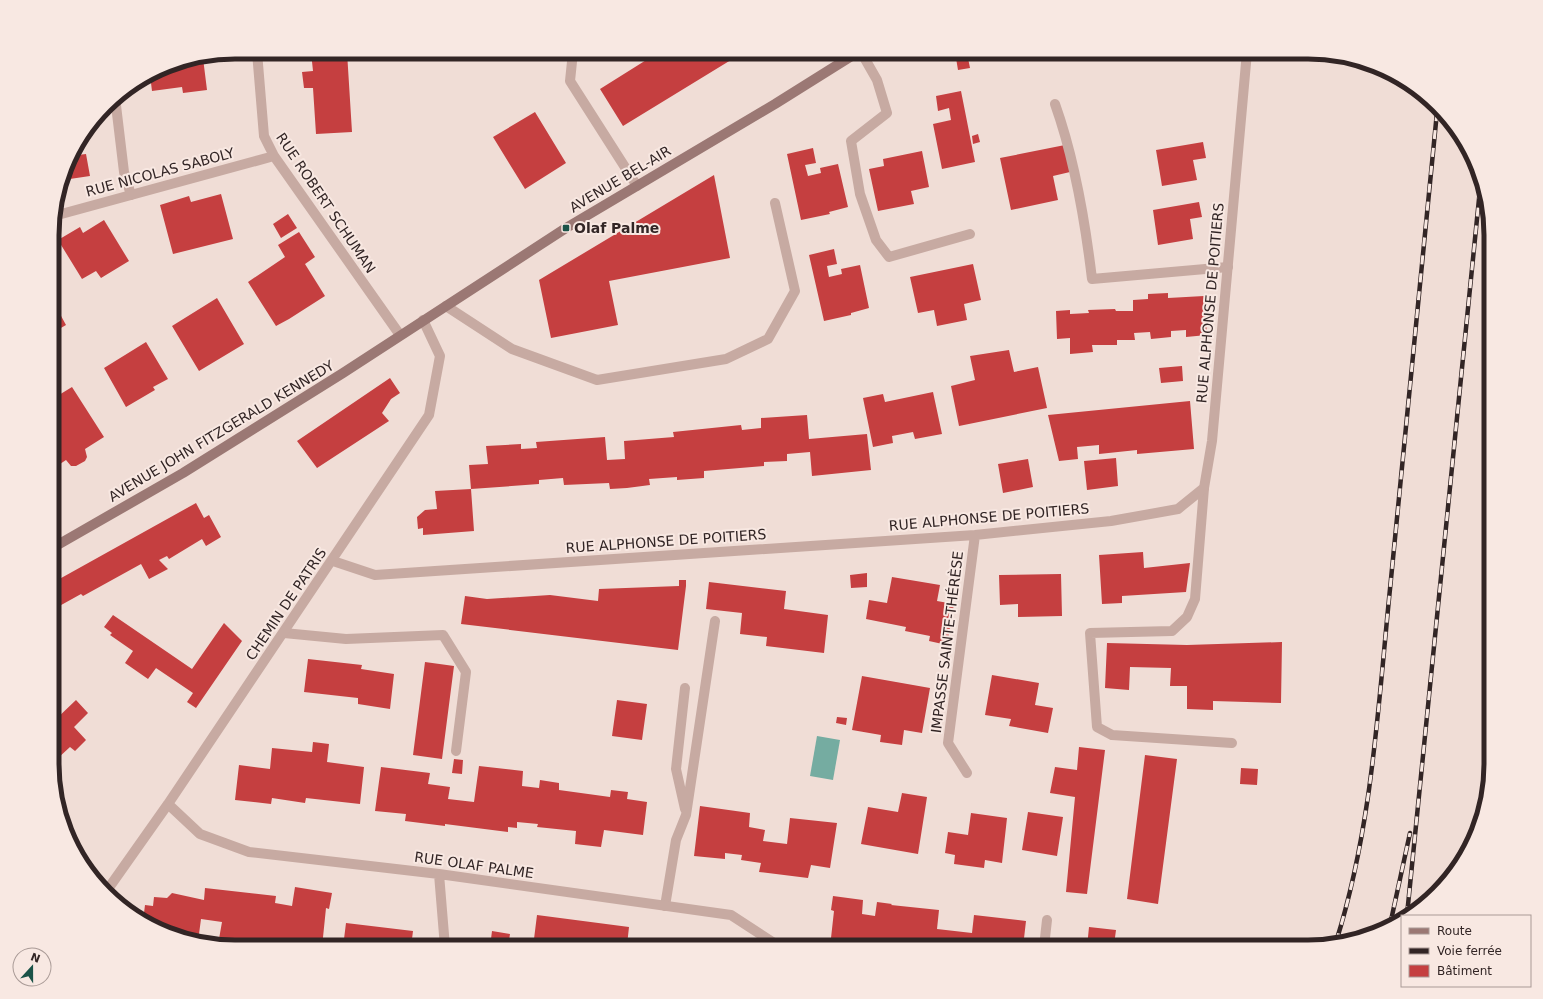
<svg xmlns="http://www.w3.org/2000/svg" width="1543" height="999" font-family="'DejaVu Sans',sans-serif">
	<rect width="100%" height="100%" fill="#f0ddd6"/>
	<!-- water -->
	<path fill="#75aca1" d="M 817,736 L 840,740 L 833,780 L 810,776 Z"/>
	<!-- building -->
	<path fill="#c53f40" d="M 311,52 L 347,52 L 352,132 L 316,134 L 313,88 L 304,88 L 302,72 L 313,71 Z
		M 659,52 L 744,52 L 623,126 L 600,89 Z
		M 955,52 L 994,52 L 994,53 L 968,58 L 970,68 L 958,70 Z
		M 1090,52 L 1105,52 L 1095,59 Z
		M 203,58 L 207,90 L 183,93 L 182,87 L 152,91 L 150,75 L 165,66 Z
		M 961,91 L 975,162 L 942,169 L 933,124 L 951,120 L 949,108 L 938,111 L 936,96 Z
		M 535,112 L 566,163 L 525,189 L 493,137 Z
		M 978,134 L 980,142 L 973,144 L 972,136 Z
		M 1203,142 L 1206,158 L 1193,160 L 1197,180 L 1162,186 L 1156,150 Z
		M 1065,145 L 1070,172 L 1053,176 L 1058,200 L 1011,210 L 1000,158 Z
		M 813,148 L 816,163 L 805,165 L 808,176 L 821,173 L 820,168 L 838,164 L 848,207 L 829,212 L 830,214 L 801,220 L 787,154 Z
		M 922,151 L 929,187 L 911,191 L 914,204 L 878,211 L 869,169 L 884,166 L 883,159 Z
		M 86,154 L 90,176 L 63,180 L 70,156 Z
		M 714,175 L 730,258 L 609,281 L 618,325 L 551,338 L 539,280 Z
		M 221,194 L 233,239 L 173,254 L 160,205 L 189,196 L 191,202 Z
		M 1199,202 L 1202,217 L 1190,219 L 1193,239 L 1158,245 L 1153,210 Z
		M 288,214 L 297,228 L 281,238 L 273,224 Z
		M 104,220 L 129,261 L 101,278 L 96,271 L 82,279 L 58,240 L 80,227 L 83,233 Z
		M 299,232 L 315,257 L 305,264 L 325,296 L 289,319 L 276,326 L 248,282 L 285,257 L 278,245 Z
		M 834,249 L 837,264 L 827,266 L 829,277 L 842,274 L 841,269 L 860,265 L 869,308 L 851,313 L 851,315 L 824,321 L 809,255 Z
		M 973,264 L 981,300 L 964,304 L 967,320 L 937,326 L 934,310 L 918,313 L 910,277 Z
		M 54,270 L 61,282 L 54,286 Z
		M 1168,293 L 1168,298 L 1204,296 L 1207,335 L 1186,337 L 1186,330 L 1171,331 L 1171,337 L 1151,339 L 1150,332 L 1134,333 L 1135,340 L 1117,340 L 1117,345 L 1092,345 L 1093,352 L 1070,354 L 1070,338 L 1057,339 L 1056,311 L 1070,310 L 1070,314 L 1089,313 L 1088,310 L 1115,309 L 1116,311 L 1133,311 L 1133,300 L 1148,299 L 1148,294 Z
		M 217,298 L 244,344 L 199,371 L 172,326 Z
		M 54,303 L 66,325 L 54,332 Z
		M 146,342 L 168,379 L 153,387 L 155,390 L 126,407 L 104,368 Z
		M 1009,350 L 1014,372 L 1038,367 L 1047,408 L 959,426 L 951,386 L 975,380 L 970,356 Z
		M 1182,366 L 1183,381 L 1161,383 L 1159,368 Z
		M 390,378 L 400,393 L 391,399 L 382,413 L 389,421 L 317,468 L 297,441 Z
		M 72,387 L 104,437 L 85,449 L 87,457 L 85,461 L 76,466 L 71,466 L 66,460 L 60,464 L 54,453 L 54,398 Z
		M 933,392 L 942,434 L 915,439 L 913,432 L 892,436 L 893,443 L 873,447 L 863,398 L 883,394 L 885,402 Z
		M 1190,401 L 1194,449 L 1137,454 L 1137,450 L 1099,454 L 1099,445 L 1077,447 L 1078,459 L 1059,461 L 1048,415 Z
		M 807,415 L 809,439 L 867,434 L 871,470 L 812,476 L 810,452 L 787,454 L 787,461 L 764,462 L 764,466 L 704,471 L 704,478 L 677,480 L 677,477 L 649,479 L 650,485 L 627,488 L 610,489 L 609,483 L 564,485 L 563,478 L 539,480 L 539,484 L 471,489 L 469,465 L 488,464 L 486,446 L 521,444 L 521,449 L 537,448 L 536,442 L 605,437 L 607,460 L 625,459 L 624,441 L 674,437 L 673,432 L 741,425 L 742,430 L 761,428 L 761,418 Z
		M 1116,458 L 1118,486 L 1087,490 L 1084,461 Z
		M 1028,459 L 1033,487 L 1003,493 L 998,464 Z
		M 471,489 L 474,531 L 423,535 L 423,528 L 418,529 L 417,517 L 425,510 L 437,509 L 435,491 Z
		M 196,503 L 204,518 L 209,515 L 221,537 L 206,546 L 202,539 L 169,559 L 167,556 L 159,560 L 168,569 L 149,579 L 141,564 L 83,596 L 81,594 L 54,609 L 54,582 Z
		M 1143,552 L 1144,568 L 1190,563 L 1186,592 L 1122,596 L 1122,603 L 1102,604 L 1099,555 Z
		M 867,573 L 867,587 L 851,588 L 850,575 Z
		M 1061,574 L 1062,616 L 1018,617 L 1018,604 L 1000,605 L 999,575 Z
		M 892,577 L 940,585 L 937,601 L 954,604 L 947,645 L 929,641 L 930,636 L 905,631 L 906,627 L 866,619 L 869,600 L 887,603 Z
		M 679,580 L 686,580 L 686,586 L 678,650 L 461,624 L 465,596 L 487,599 L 550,595 L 598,601 L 599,589 L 679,586 Z
		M 709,582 L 786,591 L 784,609 L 828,615 L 824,653 L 766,646 L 767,637 L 740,634 L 742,613 L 706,609 Z
		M 113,615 L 192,669 L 224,623 L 242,641 L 196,708 L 187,702 L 193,693 L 156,668 L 159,664 L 148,679 L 125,663 L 133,651 L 110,635 L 112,633 L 104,627 Z
		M 1282,642 L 1281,703 L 1213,701 L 1213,710 L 1187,709 L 1187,686 L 1170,686 L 1171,668 L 1130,667 L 1129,690 L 1105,688 L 1107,643 L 1187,645 Z
		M 308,659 L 362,665 L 361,669 L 394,674 L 390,709 L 358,704 L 358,698 L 304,692 Z
		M 425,662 L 454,666 L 442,759 L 413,755 Z
		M 992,675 L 1039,683 L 1035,705 L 1053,708 L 1048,733 L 1009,726 L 1011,719 L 985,715 Z
		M 862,676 L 930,688 L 922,733 L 904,730 L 902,745 L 880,742 L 881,735 L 852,730 Z
		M 76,700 L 88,713 L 74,727 L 86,740 L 75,751 L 70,747 L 57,759 L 54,755 L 54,721 Z
		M 617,700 L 647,704 L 642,740 L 612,736 Z
		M 837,717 L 847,718 L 846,725 L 836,723 Z
		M 313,742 L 329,744 L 327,762 L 364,767 L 360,804 L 306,798 L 305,803 L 272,798 L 271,804 L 235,800 L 239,765 L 270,769 L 272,748 L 312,752 Z
		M 1079,747 L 1105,750 L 1087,894 L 1066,892 L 1075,797 L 1050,793 L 1055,767 L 1077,770 Z
		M 1145,755 L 1177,759 L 1158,904 L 1127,899 Z
		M 454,759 L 463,760 L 462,774 L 452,773 Z
		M 479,766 L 523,771 L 522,786 L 539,788 L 540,780 L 559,783 L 559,790 L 610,797 L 611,790 L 628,792 L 627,799 L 647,802 L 643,835 L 604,830 L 601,847 L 575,844 L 576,831 L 537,827 L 538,824 L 517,822 L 517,828 L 508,827 L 508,832 L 445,824 L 445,826 L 405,821 L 406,814 L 375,811 L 381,767 L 430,773 L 428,784 L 450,787 L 448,799 L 474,802 Z
		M 1241,768 L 1258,769 L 1257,785 L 1240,784 Z
		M 902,793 L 927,797 L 918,854 L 861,844 L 868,807 L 898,812 Z
		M 700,806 L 750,813 L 749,827 L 765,830 L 763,841 L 787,844 L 790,818 L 837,823 L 830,868 L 811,865 L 808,878 L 759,872 L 761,863 L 741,860 L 742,855 L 725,853 L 725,859 L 694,856 Z
		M 1028,812 L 1063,817 L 1057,856 L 1022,850 Z
		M 971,813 L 1007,818 L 1002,863 L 985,860 L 984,868 L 954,864 L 955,855 L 945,853 L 948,832 L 968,835 Z
		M 295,887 L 332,893 L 329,909 L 326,908 L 322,947 L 239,947 L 239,942 L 219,939 L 222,922 L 201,919 L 199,934 L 160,929 L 143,921 L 145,905 L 153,906 L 154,897 L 167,898 L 172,893 L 204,900 L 205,888 L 276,896 L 275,903 L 292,906 Z
		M 833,896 L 863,900 L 862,914 L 875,916 L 877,902 L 892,904 L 891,905 L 939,910 L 937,929 L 972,933 L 974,915 L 1026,921 L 1023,947 L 923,947 L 887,943 L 886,947 L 830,947 L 834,911 L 831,910 Z
		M 537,915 L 629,927 L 627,945 L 631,947 L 533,947 Z
		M 346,923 L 413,931 L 411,947 L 343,947 Z
		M 1089,927 L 1116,930 L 1114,945 L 1120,947 L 1087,947 Z
		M 492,931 L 510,934 L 508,947 L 490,947 Z
		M 646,938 L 674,941 L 673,947 L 645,947 Z"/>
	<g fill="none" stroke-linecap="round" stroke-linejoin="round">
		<!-- lane -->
		<path stroke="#c7aaa2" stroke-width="10" d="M 573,52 L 570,81 L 637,186
			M 861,52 L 877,80 L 887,113 L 851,141 L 860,194 L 876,240 L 889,257 L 970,234
			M 115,97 L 124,172 L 131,195
			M 1055,104 C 1075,160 1085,220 1092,279 L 1228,267
			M 446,306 L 512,349 L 597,380 L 726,359 L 768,339 L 795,291 L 775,203
			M 1204,488 L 1195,599 L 1187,617 L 1172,631 L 1090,633 L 1097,727 L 1112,735 L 1232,743
			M 284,633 L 346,639 L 443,635 L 466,672 L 456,751
			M 685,688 L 676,769 L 685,809
			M 665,906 L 676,840 L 686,815 L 715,621"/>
		<!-- street -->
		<path stroke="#c7aaa2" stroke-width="10" d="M 257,52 L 264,136 L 274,156 L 400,335
			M 54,216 L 274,156
			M 333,561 L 375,575 L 975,535 L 1111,521 L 1178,509 L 1204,488 L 1212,441 L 1247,52
			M 967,773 L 948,743 L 975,535
			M 168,804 L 200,834 L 249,852 L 439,874 L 731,915 L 780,947
			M 439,874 L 445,947
			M 108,889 L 168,804 L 429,415 L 440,356 L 423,320
			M 1044,947 L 1047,920"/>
		<!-- secondary -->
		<path stroke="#9b7874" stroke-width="10" d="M 54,547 L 183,473 L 343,373 L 566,228 L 775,104 L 858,52"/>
		<defs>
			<path id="rail" d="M 1407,915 L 1480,189
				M 1390,925 L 1410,833
				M 1336,942 C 1372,828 1378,707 1390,589 C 1406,430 1421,271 1437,112"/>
		</defs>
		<!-- rail casing -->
		<use href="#rail" stroke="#322525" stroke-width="4.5"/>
		<!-- rail -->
		<use href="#rail" stroke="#f8e8e2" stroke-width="3" stroke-dasharray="9" stroke-linecap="butt"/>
	</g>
	<!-- markers -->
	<rect fill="#1b5348" stroke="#f8e8e2" stroke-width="1.5" x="562" y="224" width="8" height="8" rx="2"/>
	<g text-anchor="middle" stroke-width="4" stroke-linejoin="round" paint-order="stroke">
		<!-- street labels -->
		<g font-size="14" fill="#322525" stroke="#f8e8e2">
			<text transform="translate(160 172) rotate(-15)" y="5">RUE NICOLAS SABOLY</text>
			<text transform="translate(620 179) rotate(-31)" y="5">AVENUE BEL-AIR</text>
			<text transform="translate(326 203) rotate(56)" y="5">RUE ROBERT SCHUMAN</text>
			<text transform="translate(1210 303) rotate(-85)" y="5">RUE ALPHONSE DE POITIERS</text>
			<text transform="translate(221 431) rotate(-31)" y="5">AVENUE JOHN FITZGERALD KENNEDY</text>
			<text transform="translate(989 517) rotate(-5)" y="5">RUE ALPHONSE DE POITIERS</text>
			<text transform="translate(666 541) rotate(-4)" y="5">RUE ALPHONSE DE POITIERS</text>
			<text transform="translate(286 604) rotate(-56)" y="5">CHEMIN DE PATRIS</text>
			<text transform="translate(947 642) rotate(-83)" y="5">IMPASSE SAINTE-THÉRÈSE</text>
			<text transform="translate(474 865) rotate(8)" y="5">RUE OLAF PALME</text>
		</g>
		<!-- poi labels -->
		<g font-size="14" font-weight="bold" fill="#322525" stroke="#f8e8e2" text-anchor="start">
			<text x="574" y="233">Olaf Palme</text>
		</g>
	</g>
	<!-- crop -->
	<path d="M0 0H1543V999H0ZM235 59H1308A176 176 0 0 1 1484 235V764A176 176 0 0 1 1308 940H235A176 176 0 0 1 59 764V235A176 176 0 0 1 235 59Z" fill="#f8e8e2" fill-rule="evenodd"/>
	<path fill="none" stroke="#322525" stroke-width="5" d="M235 59H1308A176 176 0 0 1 1484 235V764A176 176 0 0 1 1308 940H235A176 176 0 0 1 59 764V235A176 176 0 0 1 235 59Z"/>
	<!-- legend -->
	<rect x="1401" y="915" width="130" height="72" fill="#f8e8e2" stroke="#a99a96"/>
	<rect x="1409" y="928" width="20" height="6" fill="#9b7874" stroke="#a99a96"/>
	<text x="1437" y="935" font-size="12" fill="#322525">Route</text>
	<rect x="1409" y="948" width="20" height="6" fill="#322525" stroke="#a99a96"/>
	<text x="1437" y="955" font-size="12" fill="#322525">Voie ferrée</text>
	<rect x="1409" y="965" width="20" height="12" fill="#c53f40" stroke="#a99a96"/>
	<text x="1437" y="975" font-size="12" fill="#322525">Bâtiment</text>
	<!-- north arrow -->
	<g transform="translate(32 967) rotate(21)"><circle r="19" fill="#f8e8e2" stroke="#a99a96"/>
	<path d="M0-3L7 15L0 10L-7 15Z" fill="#1b5348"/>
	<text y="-6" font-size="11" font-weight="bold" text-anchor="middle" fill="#322525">N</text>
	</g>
</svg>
